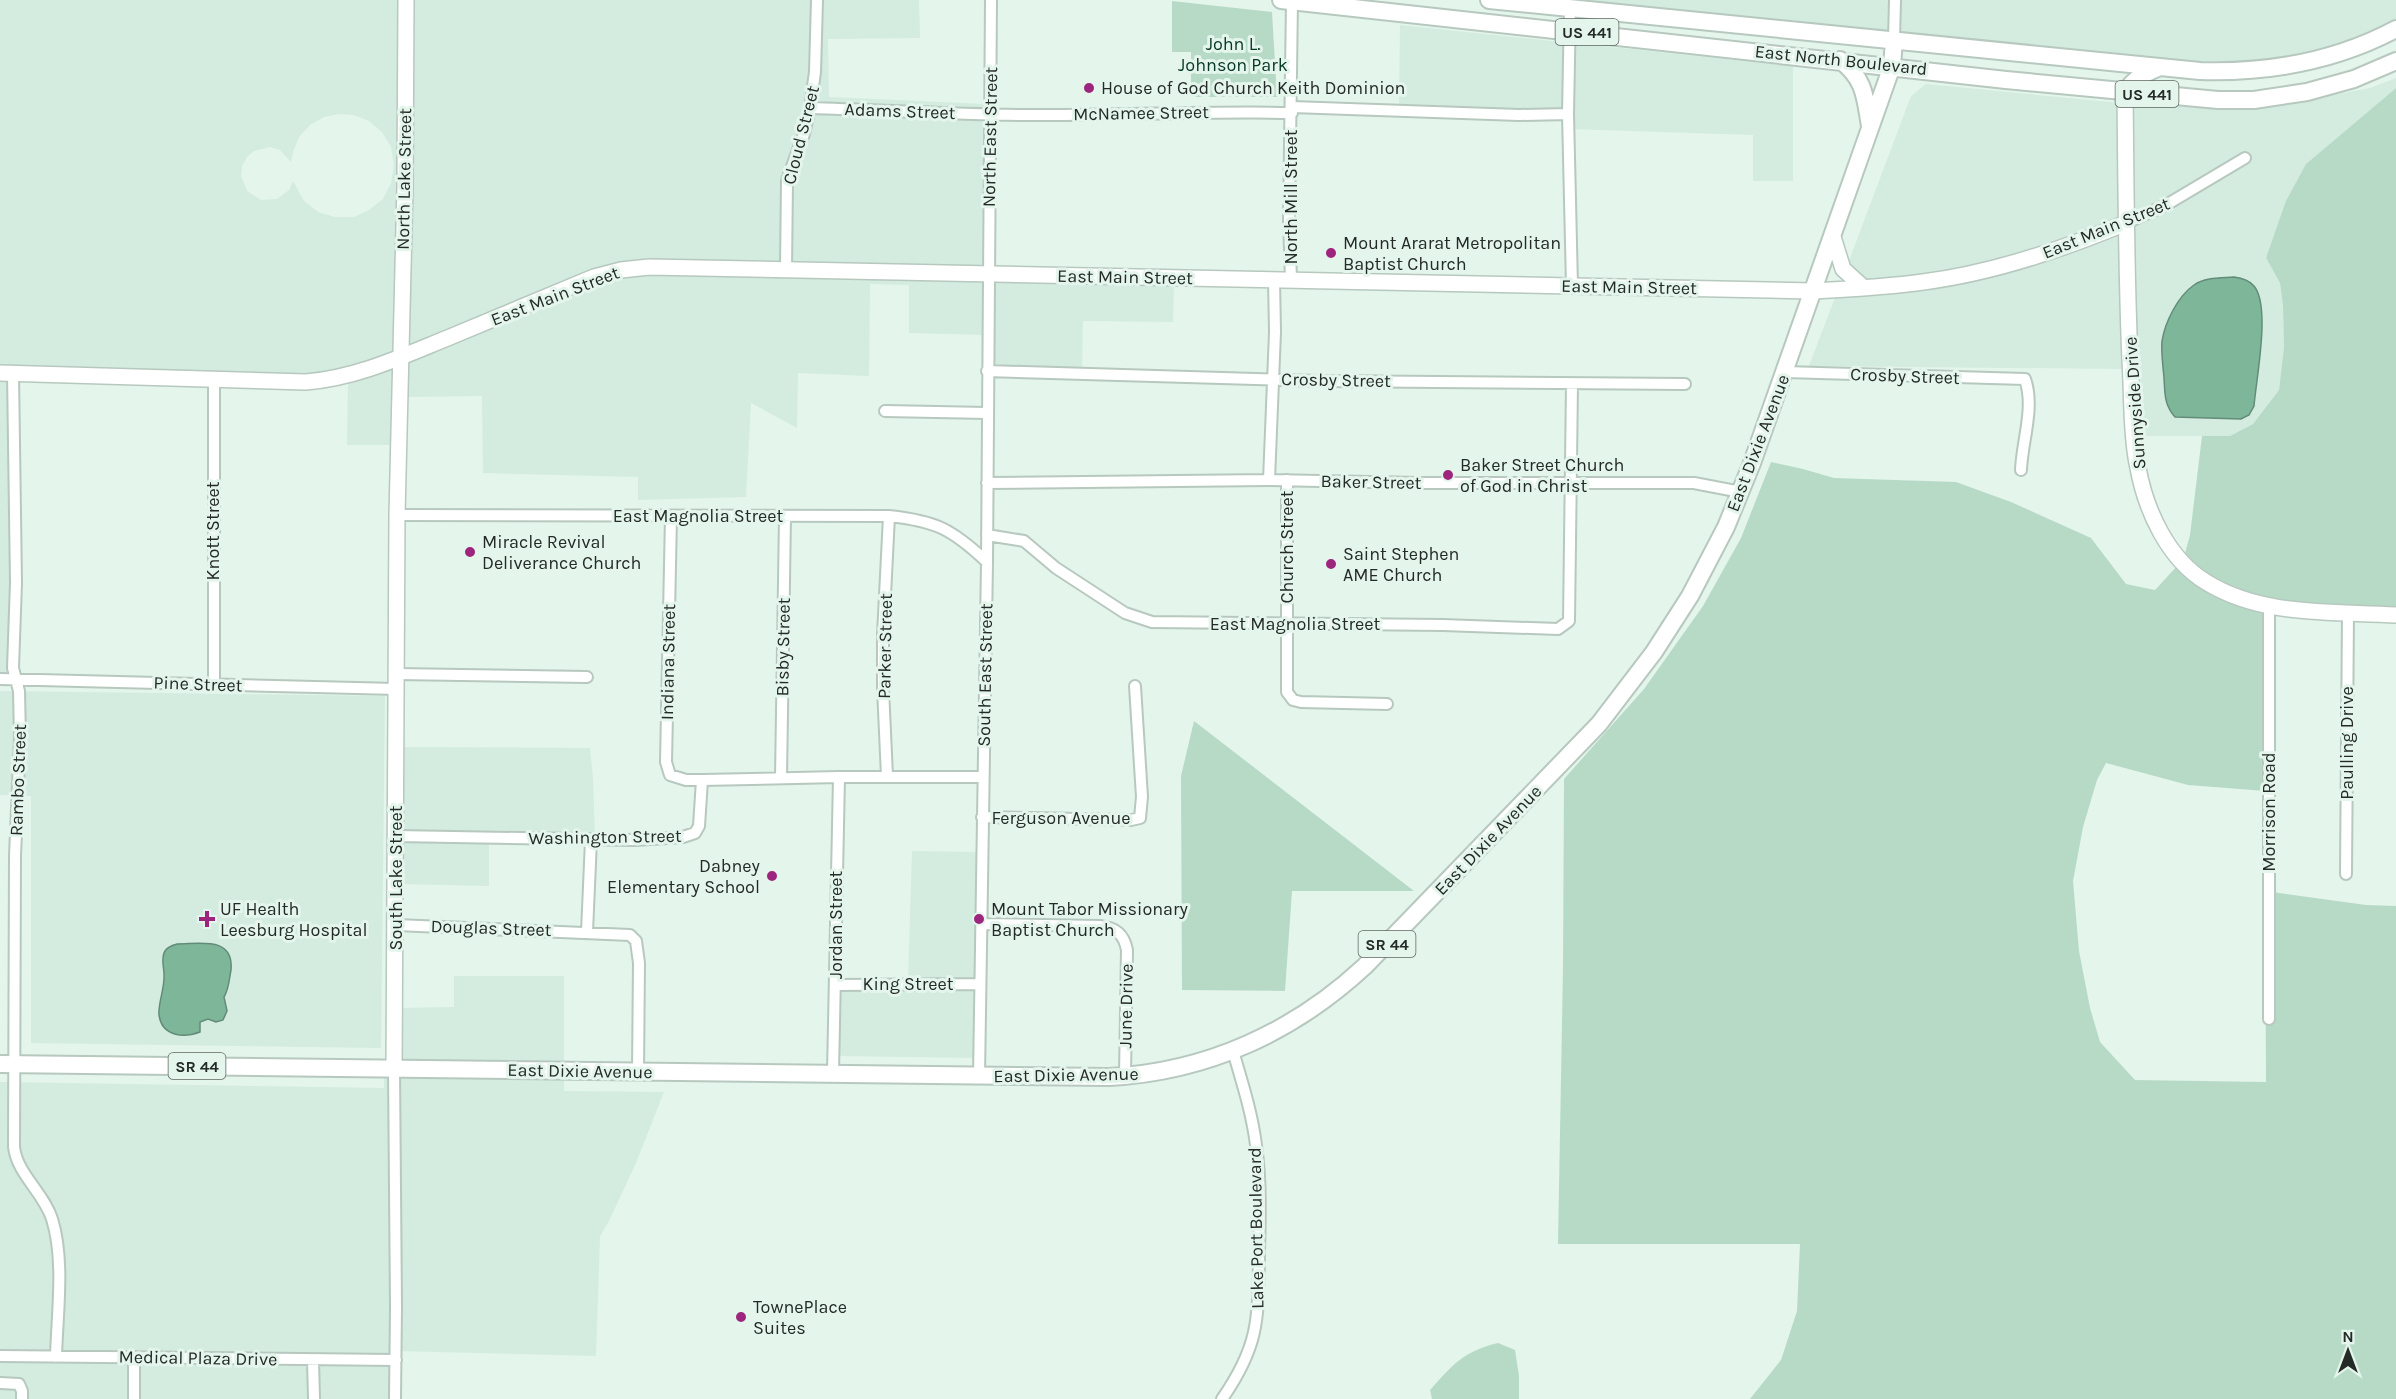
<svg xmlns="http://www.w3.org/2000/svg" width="2396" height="1399" font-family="Karla,sans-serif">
	<rect width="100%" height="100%" fill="#e4f5ec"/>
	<!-- built -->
	<path fill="#d3ecdf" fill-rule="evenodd" d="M 0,0 L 401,0 L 396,353 L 346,371 L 306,376 L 0,368 ZM 339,114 L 354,115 L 369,121 L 382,132 L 391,147 L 394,165 L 391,183 L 383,199 L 369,210 L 354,217 L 335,217 L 318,212 L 304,201 L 293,181 L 289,190 L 277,199 L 261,200 L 247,191 L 241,176 L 242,166 L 247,157 L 254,151 L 270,147 L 280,150 L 291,162 L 293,152 L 299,137 L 310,125 L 324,117 Z
		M 411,0 L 919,0 L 920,38 L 828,39 L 829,97 L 985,104 L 988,268 L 649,261 L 405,349 Z
		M 1550,0 L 2396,0 L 2396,19 L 2354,40 L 2268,61 L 2181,61 Z
		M 1400,25 L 1793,66 L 1793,181 L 1753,181 L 1753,135 L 1569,129 L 1569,108 L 1399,108 Z
		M 2396,78 L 2396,88 L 2306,164 L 2266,258 L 2280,283 L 2283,306 L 2284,347 L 2279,390 L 2253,424 L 2230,436 L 2140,436 L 2130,104 L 2203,105 L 2311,99 L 2370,88 ZM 2260,295 L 2262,318 L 2257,377 L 2175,417 L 2168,409 L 2165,396 L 2162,343 L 2165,329 Z
		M 1926,84 L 2120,103 L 2121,220 L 2045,248 L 1968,269 L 1865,283 L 1847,266 L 1911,96 Z
		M 2121,231 L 2126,369 L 1809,366 L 1836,295 L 1862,294 L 1865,296 L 1866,294 Z
		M 649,272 L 1174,283 L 1173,322 L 1083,321 L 1082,372 L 987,369 L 987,335 L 909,333 L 909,285 L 870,284 L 869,376 L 798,373 L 797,428 L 751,403 L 746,497 L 638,500 L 638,477 L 483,473 L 482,396 L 404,397 L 405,362 L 595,283 L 622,276 Z
		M 395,365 L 393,445 L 347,445 L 348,382 Z
		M 0,379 L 13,379 L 9,677 L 0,677 Z
		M 0,691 L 385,696 L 381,1048 L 31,1043 L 31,796 L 0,795 Z
		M 402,747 L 590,748 L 593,778 L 595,837 L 489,835 L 489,886 L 401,884 Z
		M 912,851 L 976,852 L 976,1058 L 839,1056 L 839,984 L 908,982 Z
		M 454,976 L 564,976 L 564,1065 L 399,1063 L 400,1008 L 454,1007 Z
		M 384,1074 L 564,1076 L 564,1091 L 664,1092 L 636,1163 L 609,1221 L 600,1236 L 596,1356 L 395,1351 L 394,1399 L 0,1399 L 0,1082 L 384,1088 Z"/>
	<!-- green -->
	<path fill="#b7dac7" d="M 1172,1 L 1272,12 L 1277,97 L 1191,97 L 1191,52 L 1172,52 Z
		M 2396,88 L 2396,610 C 2334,606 2265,610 2209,578 C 2200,573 2192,563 2184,557 L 2190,535 L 2202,436 L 2230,436 L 2253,424 L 2279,390 L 2284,347 L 2283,306 L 2280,283 L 2266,258 L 2286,201 L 2306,164 Z
		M 1771,462 L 1803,469 L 1834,478 L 1956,482 L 2011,502 L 2091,538 L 2126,584 L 2155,590 L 2178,565 L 2272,612 L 2265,791 L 2188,785 L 2106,763 L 2097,780 L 2083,827 L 2073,881 L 2079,951 L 2090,1008 L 2100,1042 L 2135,1080 L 2266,1082 L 2265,891 L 2366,905 L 2396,906 L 2396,1399 L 1750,1399 L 1781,1360 L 1797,1311 L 1800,1244 L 1558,1244 L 1563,967 L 1564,779 L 1644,689 L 1703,606 L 1741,538 Z
		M 1194,721 L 1414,891 L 1292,891 L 1285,991 L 1182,990 L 1181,776 Z
		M 1498,1343 L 1515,1350 L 1519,1376 L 1519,1399 L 1432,1399 L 1430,1390 C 1452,1365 1464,1351 1498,1343 Z"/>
	<!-- water -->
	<path fill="#7eb69a" stroke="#638c78" stroke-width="1.5" d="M 2234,277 C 2242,278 2249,280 2254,286 C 2271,306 2256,380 2254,406 L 2249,415 L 2241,419 L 2175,417 C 2164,405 2165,393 2164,378 C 2163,366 2161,352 2162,341 C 2165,322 2178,296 2194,285 C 2205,277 2221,278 2234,277 Z
		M 177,944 C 200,944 234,936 231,970 C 229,980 229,989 224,997 L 227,1011 L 223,1020 L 216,1022 L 208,1019 L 200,1022 L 200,1032 C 184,1038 162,1037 159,1015 C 158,1004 164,990 164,978 C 165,969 160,959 165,951 C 168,946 173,945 177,944 Z"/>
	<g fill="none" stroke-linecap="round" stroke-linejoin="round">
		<defs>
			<path id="street" d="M 1570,7 L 1568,114 L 1572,286
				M 1894,40 L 1895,0
				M 1292,107 L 1519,115 L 1568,114
				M 810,108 C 879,110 949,114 1019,115 C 1110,116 1201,111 1292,113
				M 2126,223 L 2166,205 L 2245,158
				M 786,270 L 787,180 L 804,134 L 810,108 L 815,72 L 817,0
				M 1291,280 L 1289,219 L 1292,0
				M 987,371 L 1319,381 L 1685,384
				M 1785,372 L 2025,379 C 2035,408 2022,441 2021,470
				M 13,373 L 16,583 L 13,668 L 19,691 L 20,738 L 15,856 L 14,1147 C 17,1174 44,1193 52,1219 C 65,1260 57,1315 56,1357
				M 885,411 L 987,413
				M 1269,480 L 1275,332 L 1274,280
				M 1287,480 L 1287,692 L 1293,700 L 1301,702 L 1387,704
				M 987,483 L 1269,480 L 1420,483 L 1694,483 L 1741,492
				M 397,515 L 889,516 C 936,521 952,529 987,562
				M 671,516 L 666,762 L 670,775 L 686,780 L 702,780 L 839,777 L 982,777
				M 987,535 L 1024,541 L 1056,568 L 1125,613 L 1152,622 L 1443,625 L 1558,629 L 1569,621 L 1572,384
				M 397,674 L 587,677
				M 0,679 L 397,689
				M 214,684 L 214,378
				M 887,776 L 883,688 L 883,635 L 889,516
				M 781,778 L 785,516
				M 982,817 L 1131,820 L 1140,818 L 1142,797 L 1135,686
				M 396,836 L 635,840 L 683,837 L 695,833 L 699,826 L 702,780
				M 2346,874 L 2348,612
				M 982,924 L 1100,926 C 1116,928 1124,934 1127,950 L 1125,1076
				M 396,925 L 630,935 L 636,941 L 639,963 L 638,1072
				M 587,932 L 591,840
				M 836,985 L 980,984
				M 2269,1019 L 2269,605
				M 394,1069 L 396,1307 L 395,1399
				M 833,1073 L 839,777
				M 979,1076 L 987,562 L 991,0
				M 0,1356 L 396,1360
				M 313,1360 L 314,1399
				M 0,1383 L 19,1384 L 22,1391 L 22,1399
				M 134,1399 L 134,1357
				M 1222,1399 C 1261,1343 1258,1316 1259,1251 C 1260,1216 1261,1180 1256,1145 C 1252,1113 1242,1082 1233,1051"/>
			<path id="secondary" d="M 2125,92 C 2126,181 2126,270 2130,360 C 2132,392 2131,437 2138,468 C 2146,511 2168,559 2206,582 C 2262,617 2333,611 2396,615
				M 1833,237 L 1843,269 L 1864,288
				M 0,373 L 306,382 C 357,378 403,356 450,337 C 498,317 546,297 594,277 L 621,270 L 649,267 L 1813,291 C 1850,289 1887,287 1923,282 C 1993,273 2061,250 2126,223
				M 394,1069 L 397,515 L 405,186 L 406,0"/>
			<path id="primary" d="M 1281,0 L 2006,80 L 2218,100 L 2254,100 L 2307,92 L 2354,79 L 2396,61
				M 1489,0 L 2200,71 C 2269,73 2334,62 2396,29
				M 1840,60 C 1865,79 1865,97 1870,126
				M 2125,92 C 2135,78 2145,73 2160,67
				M 0,1064 L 1109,1077 C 1207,1072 1294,1032 1365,966 L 1599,724 L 1654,652 L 1690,596 L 1726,527 L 1752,463 L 1892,66 L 1894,40"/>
		</defs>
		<!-- street casing -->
		<use href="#street" stroke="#b7c8bf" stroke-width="14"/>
		<!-- secondary casing -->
		<use href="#secondary" stroke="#b7c8bf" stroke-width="18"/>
		<!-- primary casing -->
		<use href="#primary" stroke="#b7c8bf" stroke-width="20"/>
		<!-- street -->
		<use href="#street" stroke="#fff" stroke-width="10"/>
		<!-- secondary -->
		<use href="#secondary" stroke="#fff" stroke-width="15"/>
		<!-- primary -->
		<use href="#primary" stroke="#fff" stroke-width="16"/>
	</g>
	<!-- markers -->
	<g fill="#9e257d" stroke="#e4f5ec" stroke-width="2">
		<circle cx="1089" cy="88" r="6"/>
		<circle cx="1331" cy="253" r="6"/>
		<circle cx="1448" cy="475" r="6"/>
		<circle cx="470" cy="552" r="6"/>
		<circle cx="1331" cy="564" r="6"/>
		<circle cx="772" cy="876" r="6"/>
		<path d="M204 910h6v6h6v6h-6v6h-6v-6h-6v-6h6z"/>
		<circle cx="979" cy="919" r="6"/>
		<circle cx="741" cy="1317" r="6"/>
	</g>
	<g text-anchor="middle" stroke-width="6" stroke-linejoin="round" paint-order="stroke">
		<!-- shield labels -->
		<g fill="#e4f5ec" stroke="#5e6762" stroke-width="1.5">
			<rect x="1555.5" y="19" width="63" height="26" rx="4.5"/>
			<rect x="2115.5" y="81" width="63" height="26" rx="4.5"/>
			<rect x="1358.5" y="931" width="57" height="26" rx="4.5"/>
			<rect x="168.5" y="1053" width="57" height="26" rx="4.5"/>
		</g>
		<g font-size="16" font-weight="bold" fill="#242a27">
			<text x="1587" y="38">US 441</text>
			<text x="2147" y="100">US 441</text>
			<text x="1387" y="950">SR 44</text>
			<text x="197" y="1072">SR 44</text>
		</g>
		<!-- park labels -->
		<g font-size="18" fill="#063724" stroke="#e4f5ec">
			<text x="1233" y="50">John L.<tspan x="1233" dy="21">Johnson Park</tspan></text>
		</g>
		<!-- street labels -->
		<g font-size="18" fill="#242a27" stroke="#e4f5ec">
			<text transform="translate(1841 60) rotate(6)" y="6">East North Boulevard</text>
			<text transform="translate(900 111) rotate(2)" y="6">Adams Street</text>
			<text transform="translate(1141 113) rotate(-1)" y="6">McNamee Street</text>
			<text transform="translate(801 135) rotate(-76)" y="6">Cloud Street</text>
			<text transform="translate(990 137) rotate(-89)" y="6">North East Street</text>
			<text transform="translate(404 179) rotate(-89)" y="6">North Lake Street</text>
			<text transform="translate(1291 197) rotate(-90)" y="6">North Mill Street</text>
			<text transform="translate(2106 228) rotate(-22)" y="6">East Main Street</text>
			<text transform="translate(1125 277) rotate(1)" y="6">East Main Street</text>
			<text transform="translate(1629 287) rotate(1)" y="6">East Main Street</text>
			<text transform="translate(555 296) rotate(-21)" y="6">East Main Street</text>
			<text transform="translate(1905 376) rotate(2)" y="6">Crosby Street</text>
			<text transform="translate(1336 380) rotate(1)" y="6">Crosby Street</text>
			<text transform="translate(2135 403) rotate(-94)" y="6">Sunnyside Drive</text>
			<text transform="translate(1758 443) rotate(-69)" y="6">East Dixie Avenue</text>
			<text transform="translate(1371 482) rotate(1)" y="6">Baker Street</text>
			<text x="698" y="522">East Magnolia Street</text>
			<text transform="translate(213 531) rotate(-90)" y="6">Knott Street</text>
			<text transform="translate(1287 547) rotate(-90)" y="6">Church Street</text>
			<text x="1295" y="630">East Magnolia Street</text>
			<text transform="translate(885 646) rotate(-89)" y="6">Parker Street</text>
			<text transform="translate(783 647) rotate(-89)" y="6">Bisby Street</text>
			<text transform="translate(668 662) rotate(-89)" y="6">Indiana Street</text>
			<text transform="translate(985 675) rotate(-89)" y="6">South East Street</text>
			<text transform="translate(198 684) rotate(2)" y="6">Pine Street</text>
			<text transform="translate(2347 743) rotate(-90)" y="6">Paulling Drive</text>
			<text transform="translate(18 780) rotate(-88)" y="6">Rambo Street</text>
			<text transform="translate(2269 812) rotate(-90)" y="6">Morrison Road</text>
			<text x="1061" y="824">Ferguson Avenue</text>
			<text transform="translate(605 837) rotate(-1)" y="6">Washington Street</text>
			<text transform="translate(1488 840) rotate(-46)" y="6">East Dixie Avenue</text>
			<text transform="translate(396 878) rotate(-90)" y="6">South Lake Street</text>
			<text transform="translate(836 925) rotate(-90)" y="6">Jordan Street</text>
			<text transform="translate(491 928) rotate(2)" y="6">Douglas Street</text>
			<text x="908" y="990">King Street</text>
			<text transform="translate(1126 1006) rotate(-89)" y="6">June Drive</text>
			<text transform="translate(580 1071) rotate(1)" y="6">East Dixie Avenue</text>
			<text transform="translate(1066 1075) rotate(-1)" y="6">East Dixie Avenue</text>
			<text transform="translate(1256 1228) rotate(-91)" y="6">Lake Port Boulevard</text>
			<text transform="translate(198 1358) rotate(1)" y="6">Medical Plaza Drive</text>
		</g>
		<!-- poi labels -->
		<g font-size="18" fill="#242a27" stroke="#e4f5ec" text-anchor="start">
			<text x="1101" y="94">House of God Church Keith Dominion</text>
			<text x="1343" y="249">Mount Ararat Metropolitan<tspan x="1343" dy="21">Baptist Church</tspan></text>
			<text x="1460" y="471">Baker Street Church<tspan x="1460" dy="21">of God in Christ</tspan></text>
			<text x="482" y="548">Miracle Revival<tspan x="482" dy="21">Deliverance Church</tspan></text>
			<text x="1343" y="560">Saint Stephen<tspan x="1343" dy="21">AME Church</tspan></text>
			<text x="760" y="872" text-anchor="end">Dabney<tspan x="760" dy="21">Elementary School</tspan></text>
			<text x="220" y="915">UF Health<tspan x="220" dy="21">Leesburg Hospital</tspan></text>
			<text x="991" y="915">Mount Tabor Missionary<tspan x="991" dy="21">Baptist Church</tspan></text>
			<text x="753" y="1313">TownePlace<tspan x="753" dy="21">Suites</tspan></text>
		</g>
	</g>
	<!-- north arrow -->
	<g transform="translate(2348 1351)" stroke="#e4f5ec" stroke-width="4.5" paint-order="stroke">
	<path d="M0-4.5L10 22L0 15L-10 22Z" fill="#242a27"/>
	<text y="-9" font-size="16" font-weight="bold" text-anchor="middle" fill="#242a27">N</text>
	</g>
</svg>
